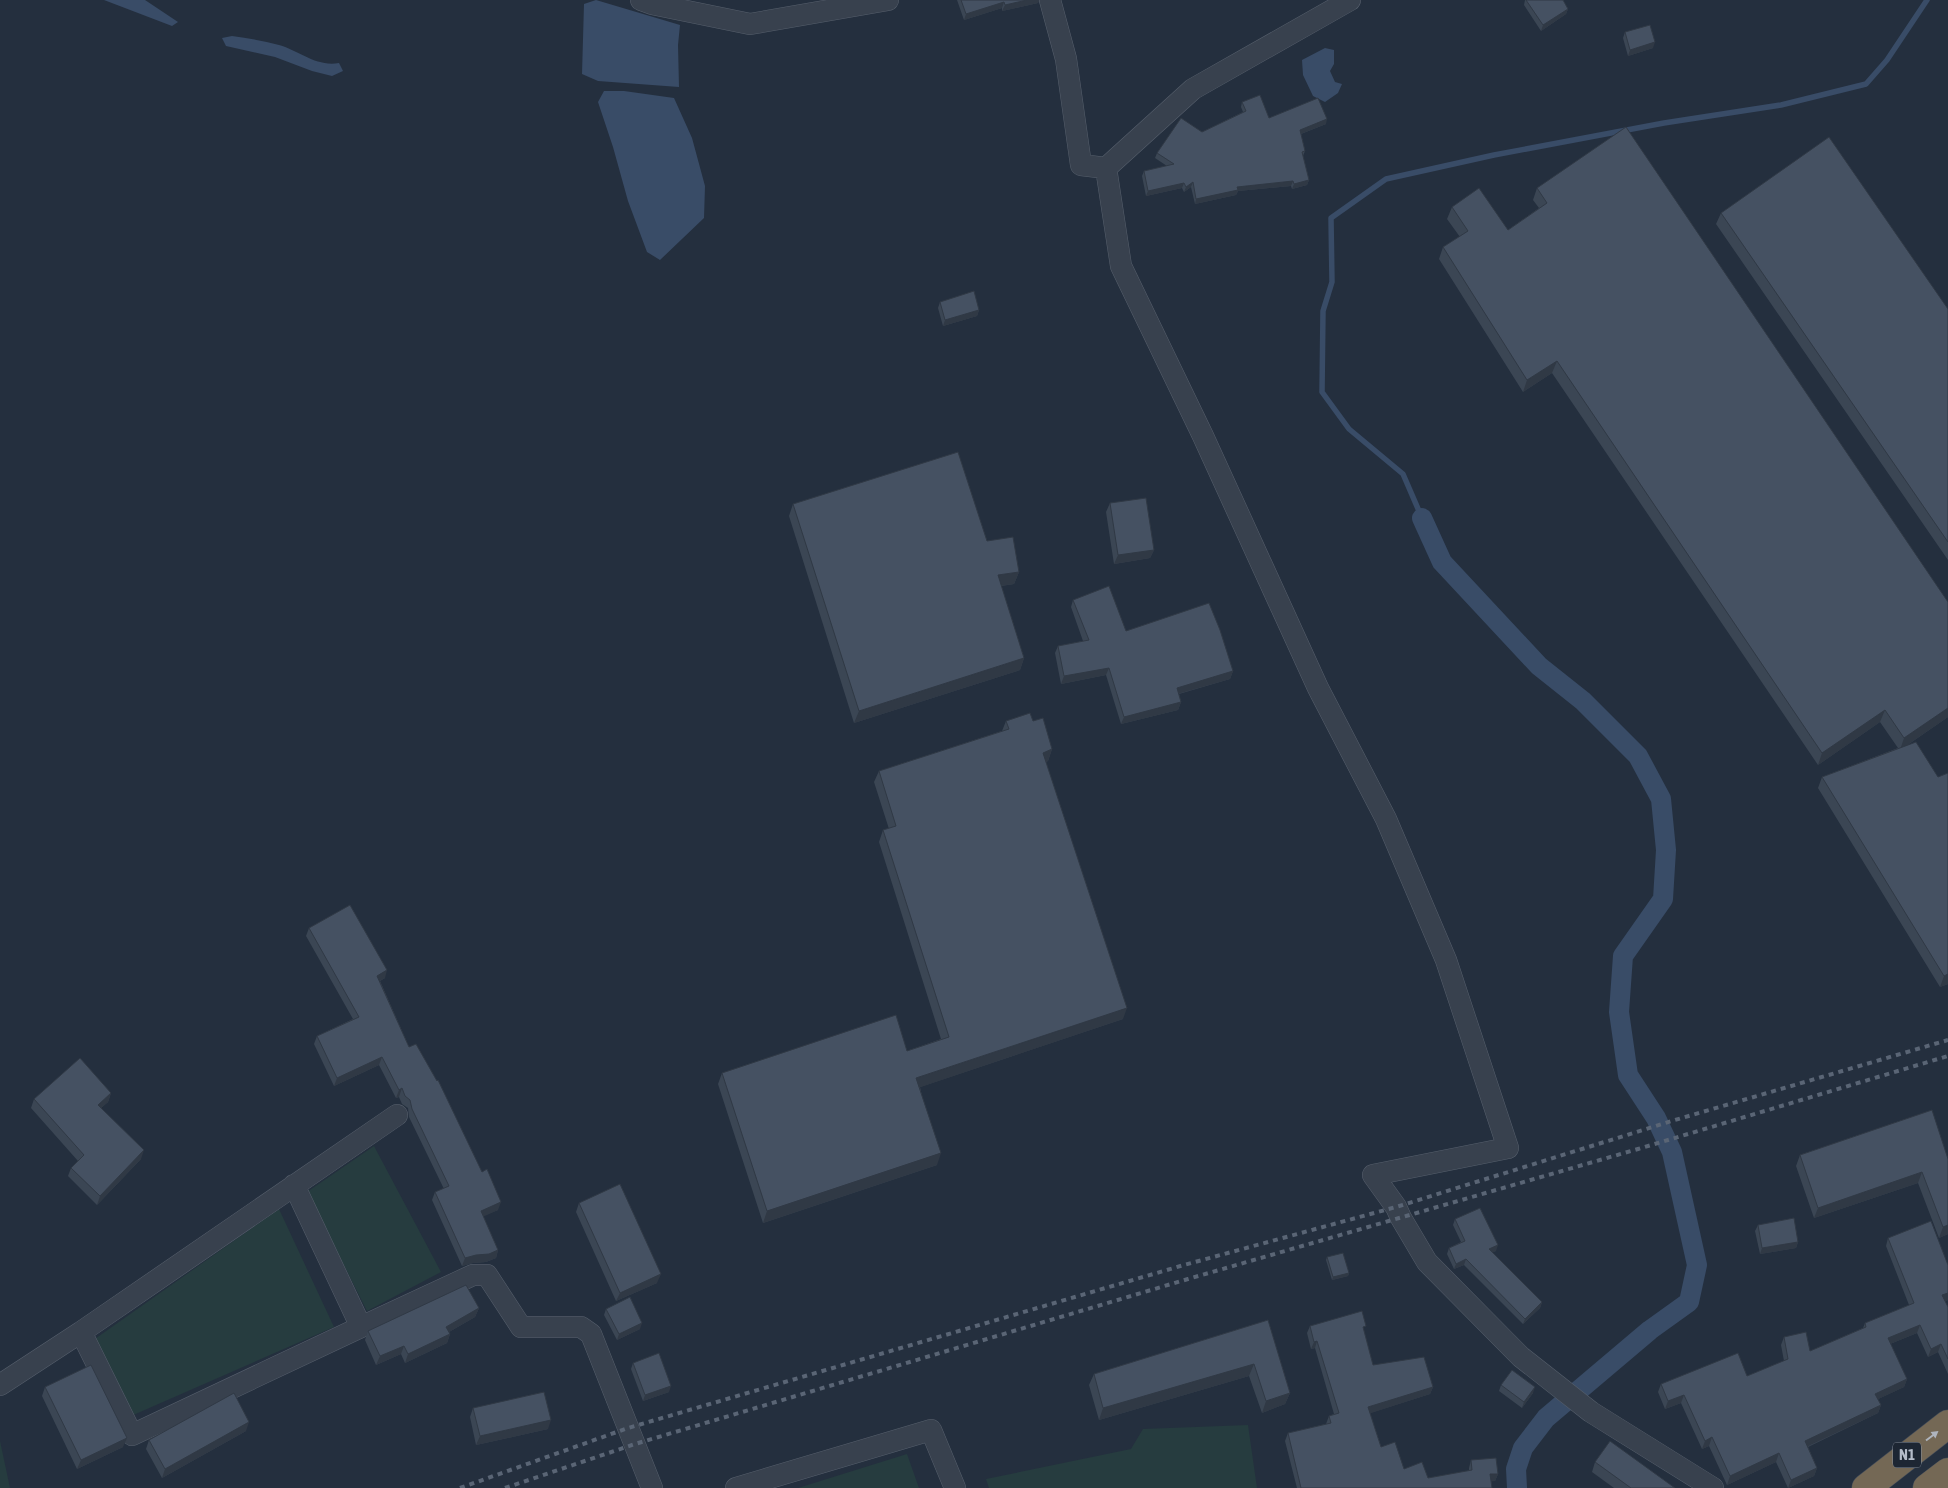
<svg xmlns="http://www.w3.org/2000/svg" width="1948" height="1488" font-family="'Asap Condensed',sans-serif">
	<rect width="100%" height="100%" fill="#242f3e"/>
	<!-- green -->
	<path fill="#263c3f" d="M 374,1146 L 441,1272 L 367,1311 L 307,1192 Z
		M 279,1209 L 334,1327 L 131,1416 L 92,1341 Z
		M 1248,1425 L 1257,1488 L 989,1488 L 986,1479 L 1131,1449 L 1143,1429 Z
		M 0,1441 L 10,1488 L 0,1488 Z
		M 907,1454 L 919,1488 L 798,1488 Z"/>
	<!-- water -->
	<path fill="#394c67" d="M 104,0 L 145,0 L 178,22 L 172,26 Z
		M 596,0 L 680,25 L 678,45 L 679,87 L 598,81 L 582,74 L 584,4 Z
		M 232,36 C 248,38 264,41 279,45 C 300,51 316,67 339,63 L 343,71 L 332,76 L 312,71 L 275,57 L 226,46 L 222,38 Z
		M 1325,48 L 1334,50 L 1334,64 L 1330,71 L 1335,82 L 1342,84 L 1338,93 L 1325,102 L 1313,96 L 1303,75 L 1302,60 Z
		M 604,91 L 624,91 L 674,98 L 692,138 L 705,186 L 704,218 L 660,260 L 647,252 L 628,201 L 613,147 L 598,102 Z"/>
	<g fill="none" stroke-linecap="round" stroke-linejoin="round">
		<!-- stream -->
		<path stroke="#394c67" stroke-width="5.5" d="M 1422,518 L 1403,474 L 1349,429 L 1322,392 L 1323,311 L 1332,282 L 1331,218 L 1386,179 L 1494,155 L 1664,123 L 1781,105 L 1866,84 L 1887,60 L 1927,0"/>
		<!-- canal -->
		<path stroke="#394c67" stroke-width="20" d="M 1422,518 L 1442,562 L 1539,666 L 1583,701 L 1638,756 L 1661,799 L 1666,850 L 1663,899 L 1623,956 L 1619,1012 L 1628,1075 L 1656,1118 L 1672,1152 L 1697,1265 L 1689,1302 L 1650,1330 L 1546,1418 L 1523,1448 L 1516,1469 L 1517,1488"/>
		<defs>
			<path id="street" d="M 641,0 L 652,4 L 750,24 L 888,0
				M 1050,0 L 1066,59 L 1081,165 L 1106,168 L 1121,266 L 1203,436 L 1318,688 L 1386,819 L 1446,960 L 1508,1148 L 1373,1175 L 1396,1207 L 1401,1218 L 1427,1262 L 1521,1357 L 1591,1412 L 1713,1488
				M 1106,168 L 1193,89 L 1350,0
				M 294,1185 L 361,1327 L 473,1275 L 487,1275 L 521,1327 L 581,1327 L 591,1334 L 652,1488
				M 81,1332 L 132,1435 L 361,1327
				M 0,1385 L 81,1332 L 397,1115
				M 736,1488 L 931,1430 L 955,1488"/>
			<path id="highway" d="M 1866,1488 L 1948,1424
				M 1927,1488 L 1948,1472"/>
		</defs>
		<!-- street casing -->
		<use href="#street" stroke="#565f6c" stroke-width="22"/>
		<!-- highway casing -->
		<use href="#highway" stroke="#434c59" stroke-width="29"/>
		<!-- street -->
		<use href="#street" stroke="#38414e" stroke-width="21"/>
		<!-- highway -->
		<use href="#highway" stroke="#746855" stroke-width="28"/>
		<!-- rail -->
		<path stroke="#5a6575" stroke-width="4" stroke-dasharray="5 5" stroke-linecap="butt" d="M 460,1488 L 628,1428 L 1184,1265 L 1396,1207 L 1675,1120 L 1948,1040
			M 505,1488 L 635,1444 L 1188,1279 L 1638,1149 L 1948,1056"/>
	</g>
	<!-- wall -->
	<path fill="#3b4654" d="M 957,0 L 1039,0 L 1038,3 L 1002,11 L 1002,8 L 964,20 Z
		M 1525,0 L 1563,0 L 1568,9 L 1566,14 L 1541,31 L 1524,5 Z
		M 1625,32 L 1653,48 L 1628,56 L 1623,38 Z
		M 1242,102 L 1269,118 L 1326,124 L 1301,134 L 1305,151 L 1303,156 L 1309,180 L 1307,185 L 1292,189 L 1291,186 L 1238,191 L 1236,195 L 1195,204 L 1191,187 L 1184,192 L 1182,188 L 1146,196 L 1142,176 L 1144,171 L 1167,166 L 1155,158 L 1157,153 L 1202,132 L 1243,112 L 1241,107 Z
		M 1537,188 L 1948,602 L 1948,717 L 1906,746 L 1948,984 L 1940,987 L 1818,788 L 1822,777 L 1898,748 L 1880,722 L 1818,765 L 1552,373 L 1523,392 L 1439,259 L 1443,247 L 1460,237 L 1447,219 L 1452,207 L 1508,230 L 1539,208 L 1533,200 Z
		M 1721,213 L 1948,309 L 1948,560 L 1716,224 Z
		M 940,302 L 979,310 L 977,316 L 943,326 L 938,308 Z
		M 1110,503 L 1154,550 L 1150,558 L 1114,564 L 1106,512 Z
		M 793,504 L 987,541 L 1019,572 L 1014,584 L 1001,586 L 1024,658 L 1020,670 L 854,723 L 789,516 Z
		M 1073,600 L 1126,631 L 1233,671 L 1230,679 L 1179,694 L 1181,702 L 1178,710 L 1121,724 L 1106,675 L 1061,684 L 1055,653 L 1058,646 L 1083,641 L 1071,607 Z
		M 1006,721 L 1033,721 L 1052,749 L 1048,761 L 1046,762 L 1123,1019 L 920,1087 L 937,1165 L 763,1223 L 718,1084 L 722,1073 L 907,1051 L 941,1039 L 879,842 L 883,830 L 889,829 L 874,782 L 879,771 L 1002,731 Z
		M 309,928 L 385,978 L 380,981 L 409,1047 L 498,1210 L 483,1216 L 498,1250 L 496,1258 L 486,1262 L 473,1263 L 462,1266 L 432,1200 L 435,1192 L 444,1189 L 409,1117 L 408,1108 L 402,1104 L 399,1097 L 396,1098 L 379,1065 L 334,1086 L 314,1044 L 317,1036 L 353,1019 L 306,936 Z
		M 111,1093 L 108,1102 L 101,1108 L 141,1159 L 97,1205 L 68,1176 L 71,1168 L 78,1161 L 31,1108 L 34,1099 Z
		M 1932,1110 L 1948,1234 L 1939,1238 L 1918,1183 L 1814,1218 L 1796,1166 L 1800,1155 Z
		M 579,1203 L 657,1283 L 616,1301 L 576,1212 Z
		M 1455,1219 L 1496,1251 L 1492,1252 L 1542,1302 L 1540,1308 L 1523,1324 L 1464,1265 L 1454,1269 L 1447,1254 L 1449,1248 L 1461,1242 L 1453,1225 Z
		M 1758,1225 L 1798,1242 L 1796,1248 L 1760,1254 L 1755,1231 Z
		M 1888,1238 L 1948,1265 L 1948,1300 L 1945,1301 L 1948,1307 L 1948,1374 L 1938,1352 L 1928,1357 L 1917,1333 L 1890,1344 L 1907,1379 L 1904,1387 L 1878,1399 L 1881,1405 L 1878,1413 L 1808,1447 L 1817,1468 L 1814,1476 L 1788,1488 L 1776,1462 L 1727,1485 L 1709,1446 L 1702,1449 L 1681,1403 L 1665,1409 L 1658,1392 L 1661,1384 L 1747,1376 L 1784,1361 L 1781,1345 L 1784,1337 L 1810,1351 L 1863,1328 L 1865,1323 L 1909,1305 L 1886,1246 Z
		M 1327,1257 L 1349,1273 L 1348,1276 L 1332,1280 L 1326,1260 Z
		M 479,1308 L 475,1317 L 449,1332 L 450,1334 L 447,1343 L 405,1363 L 401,1354 L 376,1365 L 365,1340 L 368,1331 Z
		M 606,1309 L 640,1329 L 617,1340 L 604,1315 Z
		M 1268,1320 L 1290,1393 L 1285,1404 L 1262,1413 L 1249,1376 L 1099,1420 L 1089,1385 L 1094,1374 Z
		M 1310,1326 L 1364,1332 L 1373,1365 L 1433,1387 L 1430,1394 L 1370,1413 L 1381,1447 L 1404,1469 L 1428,1478 L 1469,1471 L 1469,1468 L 1471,1460 L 1498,1474 L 1495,1481 L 1491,1481 L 1492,1488 L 1297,1488 L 1285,1441 L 1288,1433 L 1326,1424 L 1329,1416 L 1334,1414 L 1315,1348 L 1311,1349 L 1307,1333 Z
		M 633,1363 L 669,1392 L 643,1401 L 631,1369 Z
		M 1501,1385 L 1533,1393 L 1522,1408 L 1499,1391 Z
		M 45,1387 L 123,1447 L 77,1469 L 42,1396 Z
		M 473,1408 L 548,1429 L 476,1445 L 470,1417 Z
		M 246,1431 L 162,1478 L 146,1449 L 149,1440 Z
		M 1595,1462 L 1675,1488 L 1614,1488 L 1592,1472 Z"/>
	<!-- shaded-wall -->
	<path fill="#303945" d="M 1027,0 L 1039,0 L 1038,3 L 1002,11 L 1005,5 Z
		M 1004,2 L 1002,8 L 964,20 L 966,14 Z
		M 1568,9 L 1566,14 L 1541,31 L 1543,25 Z
		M 1655,42 L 1653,48 L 1628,56 L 1630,50 Z
		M 1327,119 L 1326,124 L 1298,135 L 1300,130 Z
		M 1309,180 L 1307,185 L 1292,189 L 1294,184 Z
		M 1293,181 L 1291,186 L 1238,191 L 1236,195 L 1195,204 L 1196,199 L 1237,187 Z
		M 1193,182 L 1191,187 L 1184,192 L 1186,187 Z
		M 1184,183 L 1182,188 L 1146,196 L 1148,191 Z
		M 979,310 L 977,316 L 943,326 L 945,320 Z
		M 1557,361 L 1552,373 L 1523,392 L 1527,380 Z
		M 1154,550 L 1150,558 L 1114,564 L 1118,555 Z
		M 1019,572 L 1014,584 L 993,587 L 998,575 Z
		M 1024,658 L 1020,670 L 854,723 L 859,711 Z
		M 1109,668 L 1106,675 L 1061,684 L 1064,676 Z
		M 1233,671 L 1230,679 L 1174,695 L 1177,688 Z
		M 1181,702 L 1178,710 L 1121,724 L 1124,717 Z
		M 1948,708 L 1948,717 L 1900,750 L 1904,738 Z
		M 1885,710 L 1880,722 L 1818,765 L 1822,753 Z
		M 1052,749 L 1048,761 L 1038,764 L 1043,753 Z
		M 387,970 L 385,978 L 374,984 L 377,976 Z
		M 1948,974 L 1948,984 L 1940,987 L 1944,976 Z
		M 1127,1008 L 1123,1019 L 912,1090 L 916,1078 Z
		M 382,1057 L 379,1065 L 334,1086 L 337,1078 Z
		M 402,1088 L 399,1097 L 396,1098 L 399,1090 Z
		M 111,1093 L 108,1102 L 94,1114 L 98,1105 Z
		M 144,1150 L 141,1159 L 97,1205 L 100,1196 Z
		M 941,1153 L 937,1165 L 763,1223 L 767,1211 Z
		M 1922,1172 L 1918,1183 L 1814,1218 L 1818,1208 Z
		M 501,1202 L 498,1210 L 478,1219 L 481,1211 Z
		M 1948,1225 L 1948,1234 L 1939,1238 L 1943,1227 Z
		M 1798,1242 L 1796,1248 L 1760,1254 L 1762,1248 Z
		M 1498,1245 L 1496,1251 L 1487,1255 L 1489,1249 Z
		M 498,1250 L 496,1258 L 486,1262 L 473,1263 L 462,1266 L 465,1258 L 476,1255 Z
		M 1466,1259 L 1464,1265 L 1454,1269 L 1456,1264 Z
		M 1349,1273 L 1348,1276 L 1332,1280 L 1333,1277 Z
		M 661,1274 L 657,1283 L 616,1301 L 620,1293 Z
		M 1948,1293 L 1948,1300 L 1939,1303 L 1942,1295 Z
		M 1542,1302 L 1540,1308 L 1523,1324 L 1525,1319 Z
		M 479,1308 L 475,1317 L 442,1336 L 446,1327 Z
		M 642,1323 L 640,1329 L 617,1340 L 619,1334 Z
		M 1920,1325 L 1917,1333 L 1885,1346 L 1888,1338 Z
		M 450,1334 L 447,1343 L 405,1363 L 408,1354 Z
		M 1317,1341 L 1315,1348 L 1311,1349 L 1314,1342 Z
		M 1941,1344 L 1938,1352 L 1928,1357 L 1931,1349 Z
		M 404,1346 L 401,1354 L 376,1365 L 380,1356 Z
		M 1254,1364 L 1249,1376 L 1099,1420 L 1103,1408 Z
		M 1907,1379 L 1904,1387 L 1872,1402 L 1875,1394 Z
		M 671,1386 L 669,1392 L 643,1401 L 645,1395 Z
		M 1433,1387 L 1430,1394 L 1365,1415 L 1368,1407 Z
		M 1535,1387 L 1533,1393 L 1522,1408 L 1524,1402 Z
		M 1290,1393 L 1285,1404 L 1262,1413 L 1266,1401 Z
		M 1684,1395 L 1681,1403 L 1665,1409 L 1668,1401 Z
		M 1881,1405 L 1878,1413 L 1802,1449 L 1805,1441 Z
		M 551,1420 L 548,1429 L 476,1445 L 480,1436 Z
		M 249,1422 L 246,1431 L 162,1478 L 165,1469 Z
		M 1712,1437 L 1709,1446 L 1702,1449 L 1705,1441 Z
		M 127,1438 L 123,1447 L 77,1469 L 81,1460 Z
		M 1779,1453 L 1776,1462 L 1727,1485 L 1730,1476 Z
		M 1817,1468 L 1814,1476 L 1788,1488 L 1791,1480 Z
		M 1490,1474 L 1498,1474 L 1495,1481 L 1487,1482 Z"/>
	<!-- building -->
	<path fill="#455162" stroke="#303945" d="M 961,0 L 1027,0 L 1005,5 L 1004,2 L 966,14 Z
		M 1526,0 L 1563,0 L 1568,9 L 1543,25 Z
		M 1650,25 L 1655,42 L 1630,50 L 1625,32 Z
		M 1260,95 L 1269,118 L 1318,98 L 1327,119 L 1300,130 L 1305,151 L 1302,152 L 1309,180 L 1294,184 L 1293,181 L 1237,187 L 1238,190 L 1196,199 L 1193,182 L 1186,187 L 1184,183 L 1148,191 L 1144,171 L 1174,164 L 1157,153 L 1181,118 L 1202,132 L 1246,111 L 1242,102 Z
		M 1626,127 L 1948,602 L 1948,708 L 1904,738 L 1885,710 L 1822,753 L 1557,361 L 1527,380 L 1443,247 L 1468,231 L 1452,207 L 1479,188 L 1508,230 L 1547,203 L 1537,188 Z
		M 1829,137 L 1948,309 L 1948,542 L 1721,213 Z
		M 974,291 L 979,310 L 945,320 L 940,302 Z
		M 958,452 L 987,541 L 1013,537 L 1019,572 L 998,575 L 1024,658 L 859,711 L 793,504 Z
		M 1146,498 L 1154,550 L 1118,555 L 1110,503 Z
		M 1109,586 L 1126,631 L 1209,603 L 1220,630 L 1233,671 L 1177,688 L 1181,702 L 1124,717 L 1109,668 L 1064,676 L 1058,646 L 1089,640 L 1073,600 Z
		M 1030,713 L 1033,721 L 1043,718 L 1052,749 L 1043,753 L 1127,1008 L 916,1078 L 941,1153 L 767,1211 L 722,1073 L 896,1015 L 907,1051 L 949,1037 L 883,830 L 896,826 L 879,771 L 1009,729 L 1006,721 Z
		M 1916,742 L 1938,777 L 1948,773 L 1948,974 L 1944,976 L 1822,777 Z
		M 350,905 L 387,970 L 377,976 L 409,1047 L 416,1044 L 437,1081 L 438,1080 L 482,1172 L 487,1169 L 501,1202 L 481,1211 L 498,1250 L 489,1254 L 476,1255 L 465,1258 L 435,1192 L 449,1186 L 412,1109 L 410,1100 L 405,1096 L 402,1088 L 399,1090 L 382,1057 L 337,1078 L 317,1036 L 359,1017 L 309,928 Z
		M 80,1058 L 111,1093 L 98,1105 L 144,1150 L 100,1196 L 71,1168 L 84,1155 L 34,1099 Z
		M 1932,1110 L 1948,1159 L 1948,1225 L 1943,1227 L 1922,1172 L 1818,1208 L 1800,1155 Z
		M 620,1184 L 661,1274 L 620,1293 L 579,1203 Z
		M 1480,1208 L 1498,1245 L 1489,1249 L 1542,1302 L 1525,1319 L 1466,1259 L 1456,1264 L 1449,1248 L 1465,1241 L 1455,1219 Z
		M 1794,1218 L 1798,1242 L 1762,1248 L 1758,1225 Z
		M 1931,1221 L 1948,1265 L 1948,1293 L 1942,1295 L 1948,1307 L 1948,1359 L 1941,1344 L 1931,1349 L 1920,1325 L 1888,1338 L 1907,1379 L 1875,1394 L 1881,1405 L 1805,1441 L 1817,1468 L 1791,1480 L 1779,1453 L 1730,1476 L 1712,1437 L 1705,1441 L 1684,1395 L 1668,1401 L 1661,1384 L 1738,1353 L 1747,1376 L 1788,1359 L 1784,1337 L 1806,1332 L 1810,1351 L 1866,1327 L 1865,1323 L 1914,1303 L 1888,1238 Z
		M 1343,1253 L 1349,1273 L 1333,1277 L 1327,1257 Z
		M 466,1285 L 479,1308 L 446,1327 L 450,1334 L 408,1354 L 404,1346 L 380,1356 L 368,1331 Z
		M 630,1297 L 642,1323 L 619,1334 L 606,1309 Z
		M 1362,1311 L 1366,1326 L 1363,1327 L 1373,1365 L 1424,1357 L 1433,1387 L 1368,1407 L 1381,1447 L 1395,1442 L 1404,1469 L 1422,1462 L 1428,1478 L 1472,1470 L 1471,1460 L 1496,1458 L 1498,1474 L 1490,1474 L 1492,1488 L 1301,1488 L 1288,1433 L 1331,1423 L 1329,1416 L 1339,1413 L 1317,1341 L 1314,1342 L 1310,1326 Z
		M 1268,1320 L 1290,1393 L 1266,1401 L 1254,1364 L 1103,1408 L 1094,1374 Z
		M 659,1353 L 671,1386 L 645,1395 L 633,1363 Z
		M 91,1365 L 127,1438 L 81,1460 L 45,1387 Z
		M 1512,1370 L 1535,1387 L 1524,1402 L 1501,1385 Z
		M 544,1392 L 551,1420 L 480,1436 L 473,1408 Z
		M 234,1393 L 249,1422 L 165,1469 L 149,1440 Z
		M 1610,1441 L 1675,1488 L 1631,1488 L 1595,1462 Z"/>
	<!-- one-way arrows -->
	<defs><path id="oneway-solid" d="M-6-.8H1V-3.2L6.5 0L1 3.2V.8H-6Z" transform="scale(1.25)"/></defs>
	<use fill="#aeb4bd" href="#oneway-solid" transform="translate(1932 1436) rotate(-37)"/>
	<g text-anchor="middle" stroke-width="4.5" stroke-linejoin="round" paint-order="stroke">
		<!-- shield labels -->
		<rect fill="#1d2633" stroke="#878f9c" stroke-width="1" x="1893" y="1442.5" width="28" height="25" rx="4"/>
		<g font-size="15" font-weight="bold" fill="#b4bcc9">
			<text x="1907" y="1460">N1</text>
		</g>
	</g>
</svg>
